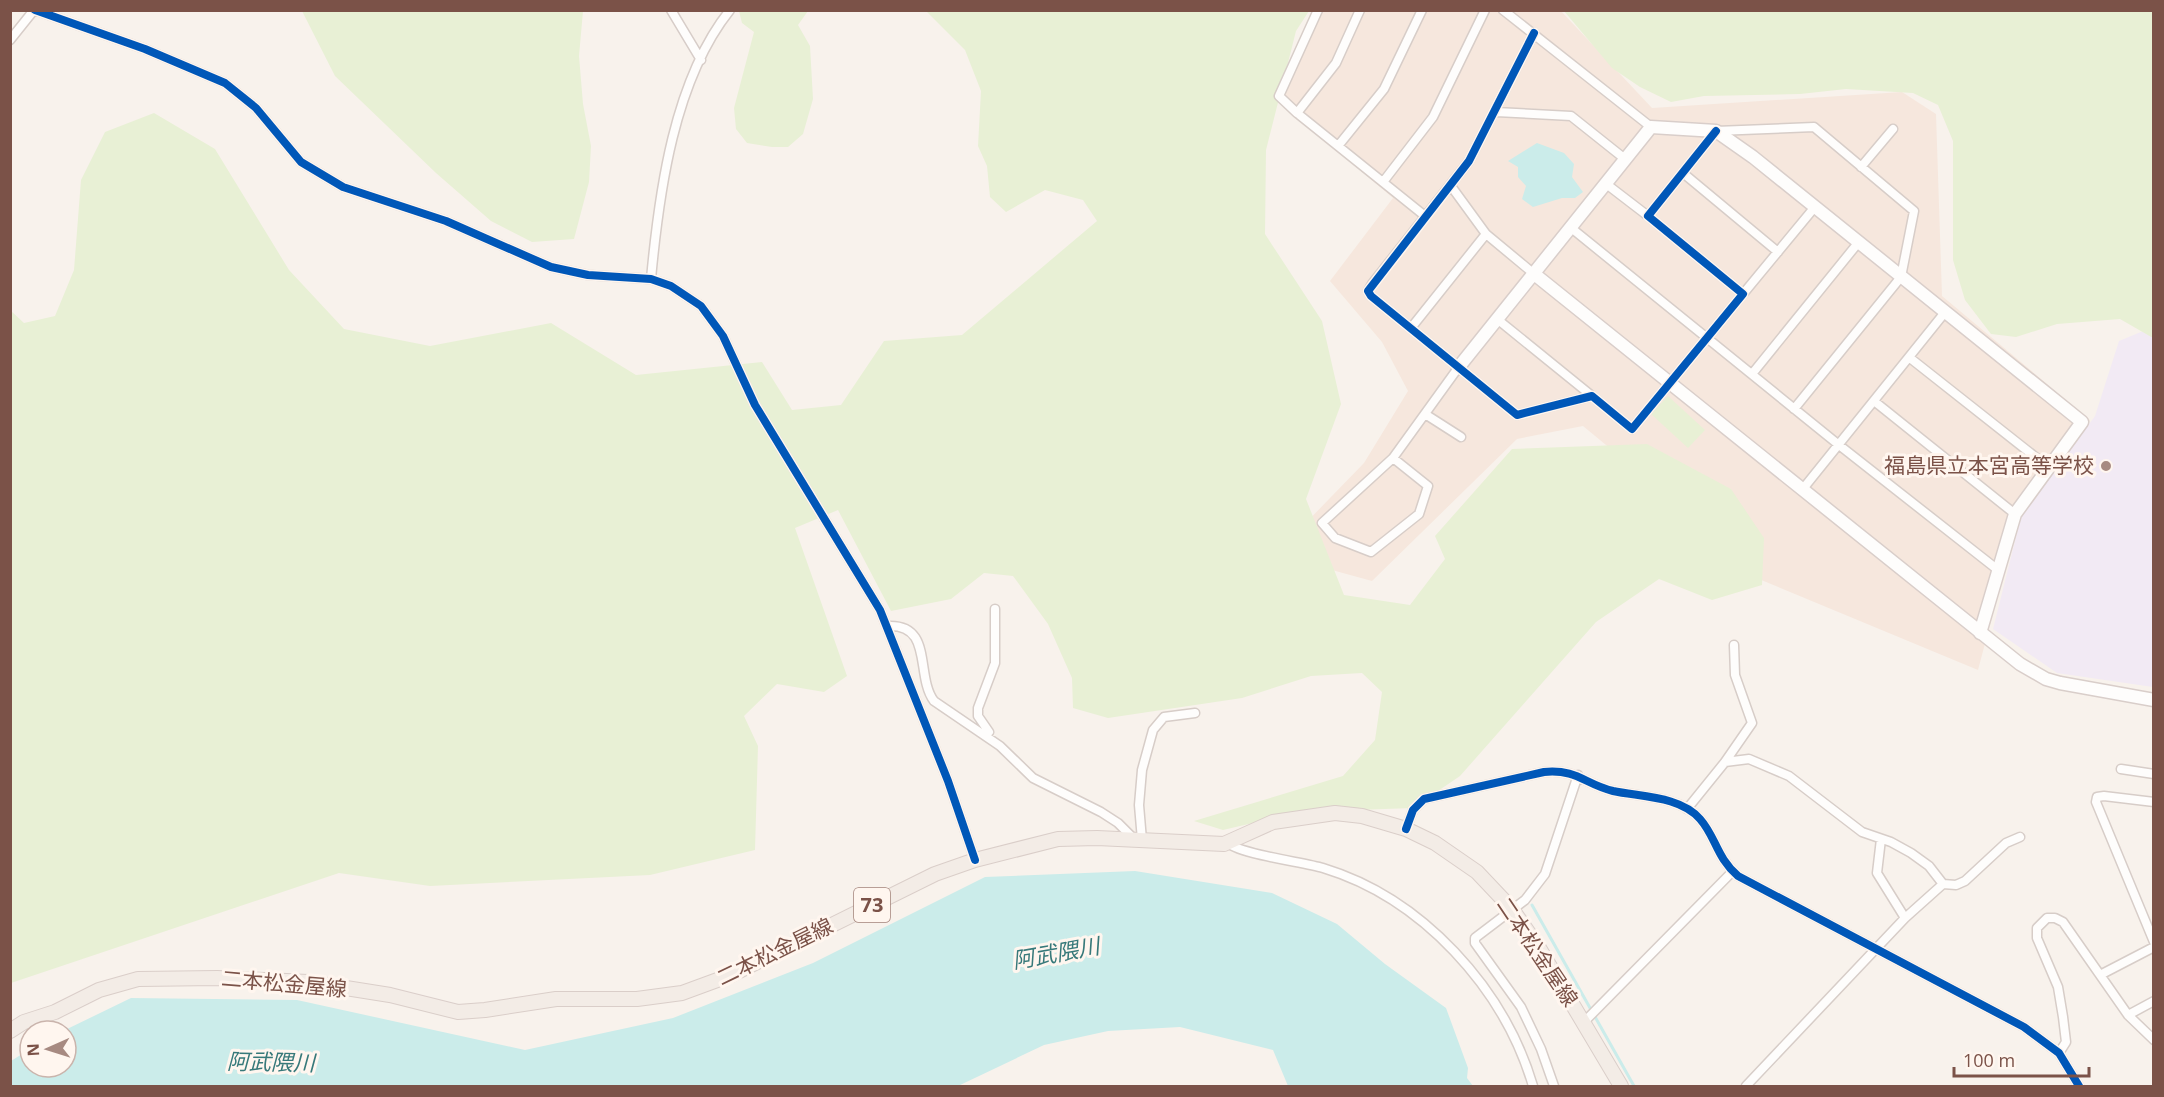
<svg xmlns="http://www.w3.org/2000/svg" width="2164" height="1097" font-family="'Open Sans','Noto Sans JP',sans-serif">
	<rect width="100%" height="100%" fill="#f8f2ec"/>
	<!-- residential -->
	<path fill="#f6e7dd" d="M 1560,10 L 1652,108 L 1902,92 L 1936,114 L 1942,296 L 2090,420 L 2019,515 L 1978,670 L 1655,536 L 1623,459 L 1583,426 L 1517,439 L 1372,581 L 1321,567 L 1298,531 L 1364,463 L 1408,391 L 1382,342 L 1330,281 L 1393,198 L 1275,98 L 1323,11 Z"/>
	<!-- education -->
	<path fill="#f2eaf4" d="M 2153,327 L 2153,687 L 2057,673 L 1993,629 L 2021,517 L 2095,416 L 2119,341 Z"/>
	<!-- green -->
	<path fill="#e8f0d5" d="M 302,11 L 583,11 L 579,56 L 583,104 L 591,146 L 589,182 L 574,239 L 532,242 L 491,221 L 436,173 L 335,76 Z
		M 739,11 L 808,11 L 798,25 L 810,46 L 813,99 L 803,134 L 788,147 L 772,147 L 747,143 L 736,129 L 734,108 L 754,32 L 742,23 Z
		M 926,11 L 1309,11 L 1296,31 L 1266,150 L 1265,234 L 1322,321 L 1341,404 L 1306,499 L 1344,595 L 1410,605 L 1445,559 L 1435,536 L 1512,449 L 1647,444 L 1731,489 L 1764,538 L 1762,585 L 1712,600 L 1659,579 L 1596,622 L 1460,776 L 1413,808 L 1300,812 L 1223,830 L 1194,821 L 1343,776 L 1375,740 L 1382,692 L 1362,673 L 1311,676 L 1242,698 L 1108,718 L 1073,708 L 1072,678 L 1048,624 L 1013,576 L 984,573 L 951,599 L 891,611 L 838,510 L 795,528 L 847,676 L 824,692 L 777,684 L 744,716 L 758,746 L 755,850 L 650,875 L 430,886 L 339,873 L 11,983 L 10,310 L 24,323 L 55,316 L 74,270 L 81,180 L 105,132 L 154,113 L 215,149 L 289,270 L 344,329 L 430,346 L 551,323 L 636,375 L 762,362 L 792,410 L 841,405 L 884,341 L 962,335 L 1097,221 L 1083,200 L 1045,190 L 1006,212 L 990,197 L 987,166 L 978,146 L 981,91 L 965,50 Z
		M 1564,11 L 2153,11 L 2153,338 L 2120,319 L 2057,324 L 2016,337 L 1991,334 L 1965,300 L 1953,260 L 1953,141 L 1938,105 L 1913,93 L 1846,89 L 1800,94 L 1704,96 L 1671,102 L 1640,87 L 1612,68 Z
		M 1668,396 L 1705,430 L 1688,448 L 1651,414 Z"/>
	<!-- water -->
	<path fill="#cbecea" d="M 1537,143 L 1564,153 L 1574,164 L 1572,177 L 1583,192 L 1575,198 L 1562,198 L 1533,207 L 1522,199 L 1526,186 L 1518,177 L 1518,167 L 1508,161 Z
		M 1135,871 L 1272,893 L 1337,924 L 1385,964 L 1446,1008 L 1468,1068 L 1467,1078 L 1473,1086 L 1288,1086 L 1273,1050 L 1180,1027 L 1108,1031 L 1044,1045 L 958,1086 L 11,1086 L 11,1061 L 30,1049 L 30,1067 L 66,1067 L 66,1031 L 63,1031 L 131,998 L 297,1000 L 525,1050 L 673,1018 L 813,963 L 985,877 Z"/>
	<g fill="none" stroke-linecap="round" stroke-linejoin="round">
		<!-- stream -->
		<path stroke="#cbecea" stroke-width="3" d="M 1532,905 L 1634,1086"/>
		<defs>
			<path id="street" d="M 35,10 L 145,49 L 225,83 L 256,108 L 301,162 L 343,187 L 446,221 L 551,267 L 588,275 L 651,279 L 671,286 L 701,306 L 723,336 L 755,405 L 880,610 L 948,781 L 975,860
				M 671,10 L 701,60
				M 1360,10 L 1336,63 L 1297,113 L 1425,216
				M 1503,10 L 1651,127
				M 1534,33 L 1469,161 L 1372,284 L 1368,291 L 1371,296 L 1517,415 L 1592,396 L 1632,429 L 1743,294 L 1648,216 L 1716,131 L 1814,127 L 1914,211 L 1901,277 L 1794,409
				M 10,40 L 34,10
				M 1496,112 L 1571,116 L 1625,159
				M 1297,113 L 1279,96 L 1318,10
				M 1338,146 L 1384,89 L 1422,10
				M 1861,167 L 1893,129
				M 1683,173 L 1778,252
				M 1383,182 L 1433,117 L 1485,10
				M 1605,183 L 1648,216
				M 1451,186 L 1486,234 L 1533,273
				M 1570,227 L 1839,445 L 1998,570
				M 651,279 C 659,192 674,80 730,10
				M 1743,294 L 1814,208
				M 1497,319 L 1592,396
				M 1411,328 L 1486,234
				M 1910,358 L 2048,467
				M 1752,374 L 1858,243
				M 1874,401 L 2015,514
				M 1425,414 L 1461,437
				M 1393,458 L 1428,486 L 1419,514 L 1371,552 L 1335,538 L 1322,523 L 1393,458 L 1458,368
				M 1802,490 L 1946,311
				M 887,626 C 934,623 915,676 934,701 L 1000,746 L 1033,778 L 1101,812 L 1118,823 L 1135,840
				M 989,732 L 978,716 L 978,708 L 995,663 L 995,609
				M 1725,762 L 1752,723 L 1735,675 L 1734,645
				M 2121,769 L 2154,774
				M 2154,802 L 2104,796 L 2097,797 L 2096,802 L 2154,942
				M 1687,809 L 1725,762 L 1749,759 L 1789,776 L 1862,832 L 1891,842 L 1911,853 L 1929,866 L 1943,884 L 1905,918 L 1746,1086
				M 1406,829 L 1413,810 L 1424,799 L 1544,772 C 1578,769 1584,784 1613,791 C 1641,797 1680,796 1700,819 C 1716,837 1716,857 1738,876 L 2024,1027 L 2059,1053 L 2079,1086
				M 1881,839 L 1877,873 L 1905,918
				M 1142,840 L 1139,805 L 1142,770 L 1153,730 L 1164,717 L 1195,713
				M 1227,842 C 1237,854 1303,862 1323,868 C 1422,898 1504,988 1533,1086
				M 1943,884 L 1956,885 L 1965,881 L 2006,843 L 2020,837
				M 2100,975 L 2154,947
				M 2128,1015 L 2154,1001
				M 1584,1022 L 1733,871
				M 2059,1053 L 2066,1042 L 2063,1017 L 2058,987 L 2037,938 L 2037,928 L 2047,918 L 2055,918 L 2063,922 L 2128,1015 L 2154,1040
				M 1554,1086 L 1541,1049 L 1521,1007 L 1475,943 L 1475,938 L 1525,900 L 1545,874 L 1578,775"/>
			<path id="secondary" d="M 1533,273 L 2020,664 L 2046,679 L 2060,683 L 2154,700
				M 1458,368 L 1651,127 L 1716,131 L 1753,157 L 2082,422 L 2015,514 L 1980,633"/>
			<path id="primary" d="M 10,1031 L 24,1022 L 55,1012 L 99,990 L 138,979 L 217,978 L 308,982 L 390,995 L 458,1012 L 485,1010 L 556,999 L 637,999 L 682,993 L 731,975 L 935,874 L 975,860 L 1058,839 L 1097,838 L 1224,844 L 1273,822 L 1335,813 L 1362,816 L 1406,829 L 1435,843 L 1477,872 L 1512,909 L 1539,948 L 1621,1086"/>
		</defs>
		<!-- street casing -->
		<use href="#street" stroke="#d7cdc8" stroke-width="11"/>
		<!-- secondary casing -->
		<use href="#secondary" stroke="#d9ceca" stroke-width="15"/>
		<!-- primary casing -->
		<use href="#primary" stroke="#dacec9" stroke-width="16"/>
		<!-- street -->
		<use href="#street" stroke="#fefdfc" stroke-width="8"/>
		<!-- secondary -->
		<use href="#secondary" stroke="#fefdfc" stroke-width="12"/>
		<!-- primary -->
		<use href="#primary" stroke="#f3ece6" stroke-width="14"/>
		<defs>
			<path id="cycleway" d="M 35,10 L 145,49 L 225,83 L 256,108 L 301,162 L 343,187 L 446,221 L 551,267 L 588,275 L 651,279 L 671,286 L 701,306 L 723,336 L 755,405 L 880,610 L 948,781 L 975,860
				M 1534,33 L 1469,161 L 1368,291 L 1371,296 L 1517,415 L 1592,396 L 1632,429 L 1743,294 L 1648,216 L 1716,131
				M 1406,829 L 1413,810 L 1424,799 L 1544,772 C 1578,769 1584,784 1613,791 C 1641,797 1680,796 1700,819 C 1716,837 1716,857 1738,876 L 2024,1027 L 2059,1053 L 2079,1086"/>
		</defs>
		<!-- cycleway casing -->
		<use href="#cycleway" stroke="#fff6ef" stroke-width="11"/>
		<!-- cycleway -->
		<use href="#cycleway" stroke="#0057b8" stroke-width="8"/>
	</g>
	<!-- markers -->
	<circle fill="#a78a81" stroke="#fff6ef" stroke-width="2" cx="2106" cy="466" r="6"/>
	<g text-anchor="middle" stroke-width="6" stroke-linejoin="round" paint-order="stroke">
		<!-- shield labels -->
		<rect fill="#fff6ef" stroke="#a3837a" stroke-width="1.5" x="854" y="888" width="36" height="34" rx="4.5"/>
		<g font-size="20" font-weight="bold" fill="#7b5248">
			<text x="872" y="912">73</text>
		</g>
		<!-- poi labels -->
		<g font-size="21" fill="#7b5248" stroke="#fff6ef" text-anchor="end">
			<text x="2094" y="473">福島県立本宮高等学校</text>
		</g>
		<!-- street labels -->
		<g font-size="21" fill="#7b5248" stroke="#fff6ef">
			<text transform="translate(775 952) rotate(-26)" y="7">二本松金屋線</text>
			<text transform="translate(1537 952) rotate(56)" y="7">二本松金屋線</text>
			<text transform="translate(284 984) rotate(5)" y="7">二本松金屋線</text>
		</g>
		<!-- water labels -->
		<g font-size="22" font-style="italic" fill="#37797a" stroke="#fff6ef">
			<text transform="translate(1056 953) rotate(-10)" y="8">阿武隈川</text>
			<text transform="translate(271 1062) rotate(1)" y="8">阿武隈川</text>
		</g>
	</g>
	<!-- border -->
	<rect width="2164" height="1097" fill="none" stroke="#7b5248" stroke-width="24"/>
	<!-- north arrow -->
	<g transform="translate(48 1049) rotate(267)"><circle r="28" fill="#fff6ef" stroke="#cab4ac" stroke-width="1.5"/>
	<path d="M0-4.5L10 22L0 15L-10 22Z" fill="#a78a81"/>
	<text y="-9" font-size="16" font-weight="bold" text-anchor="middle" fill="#7b5248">N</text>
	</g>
	<!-- scale -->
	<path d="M1954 1067v9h135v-9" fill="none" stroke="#7b5248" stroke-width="3"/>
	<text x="1963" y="1067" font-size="18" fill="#7b5248" stroke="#fff6ef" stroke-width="4.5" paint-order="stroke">100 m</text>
</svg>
